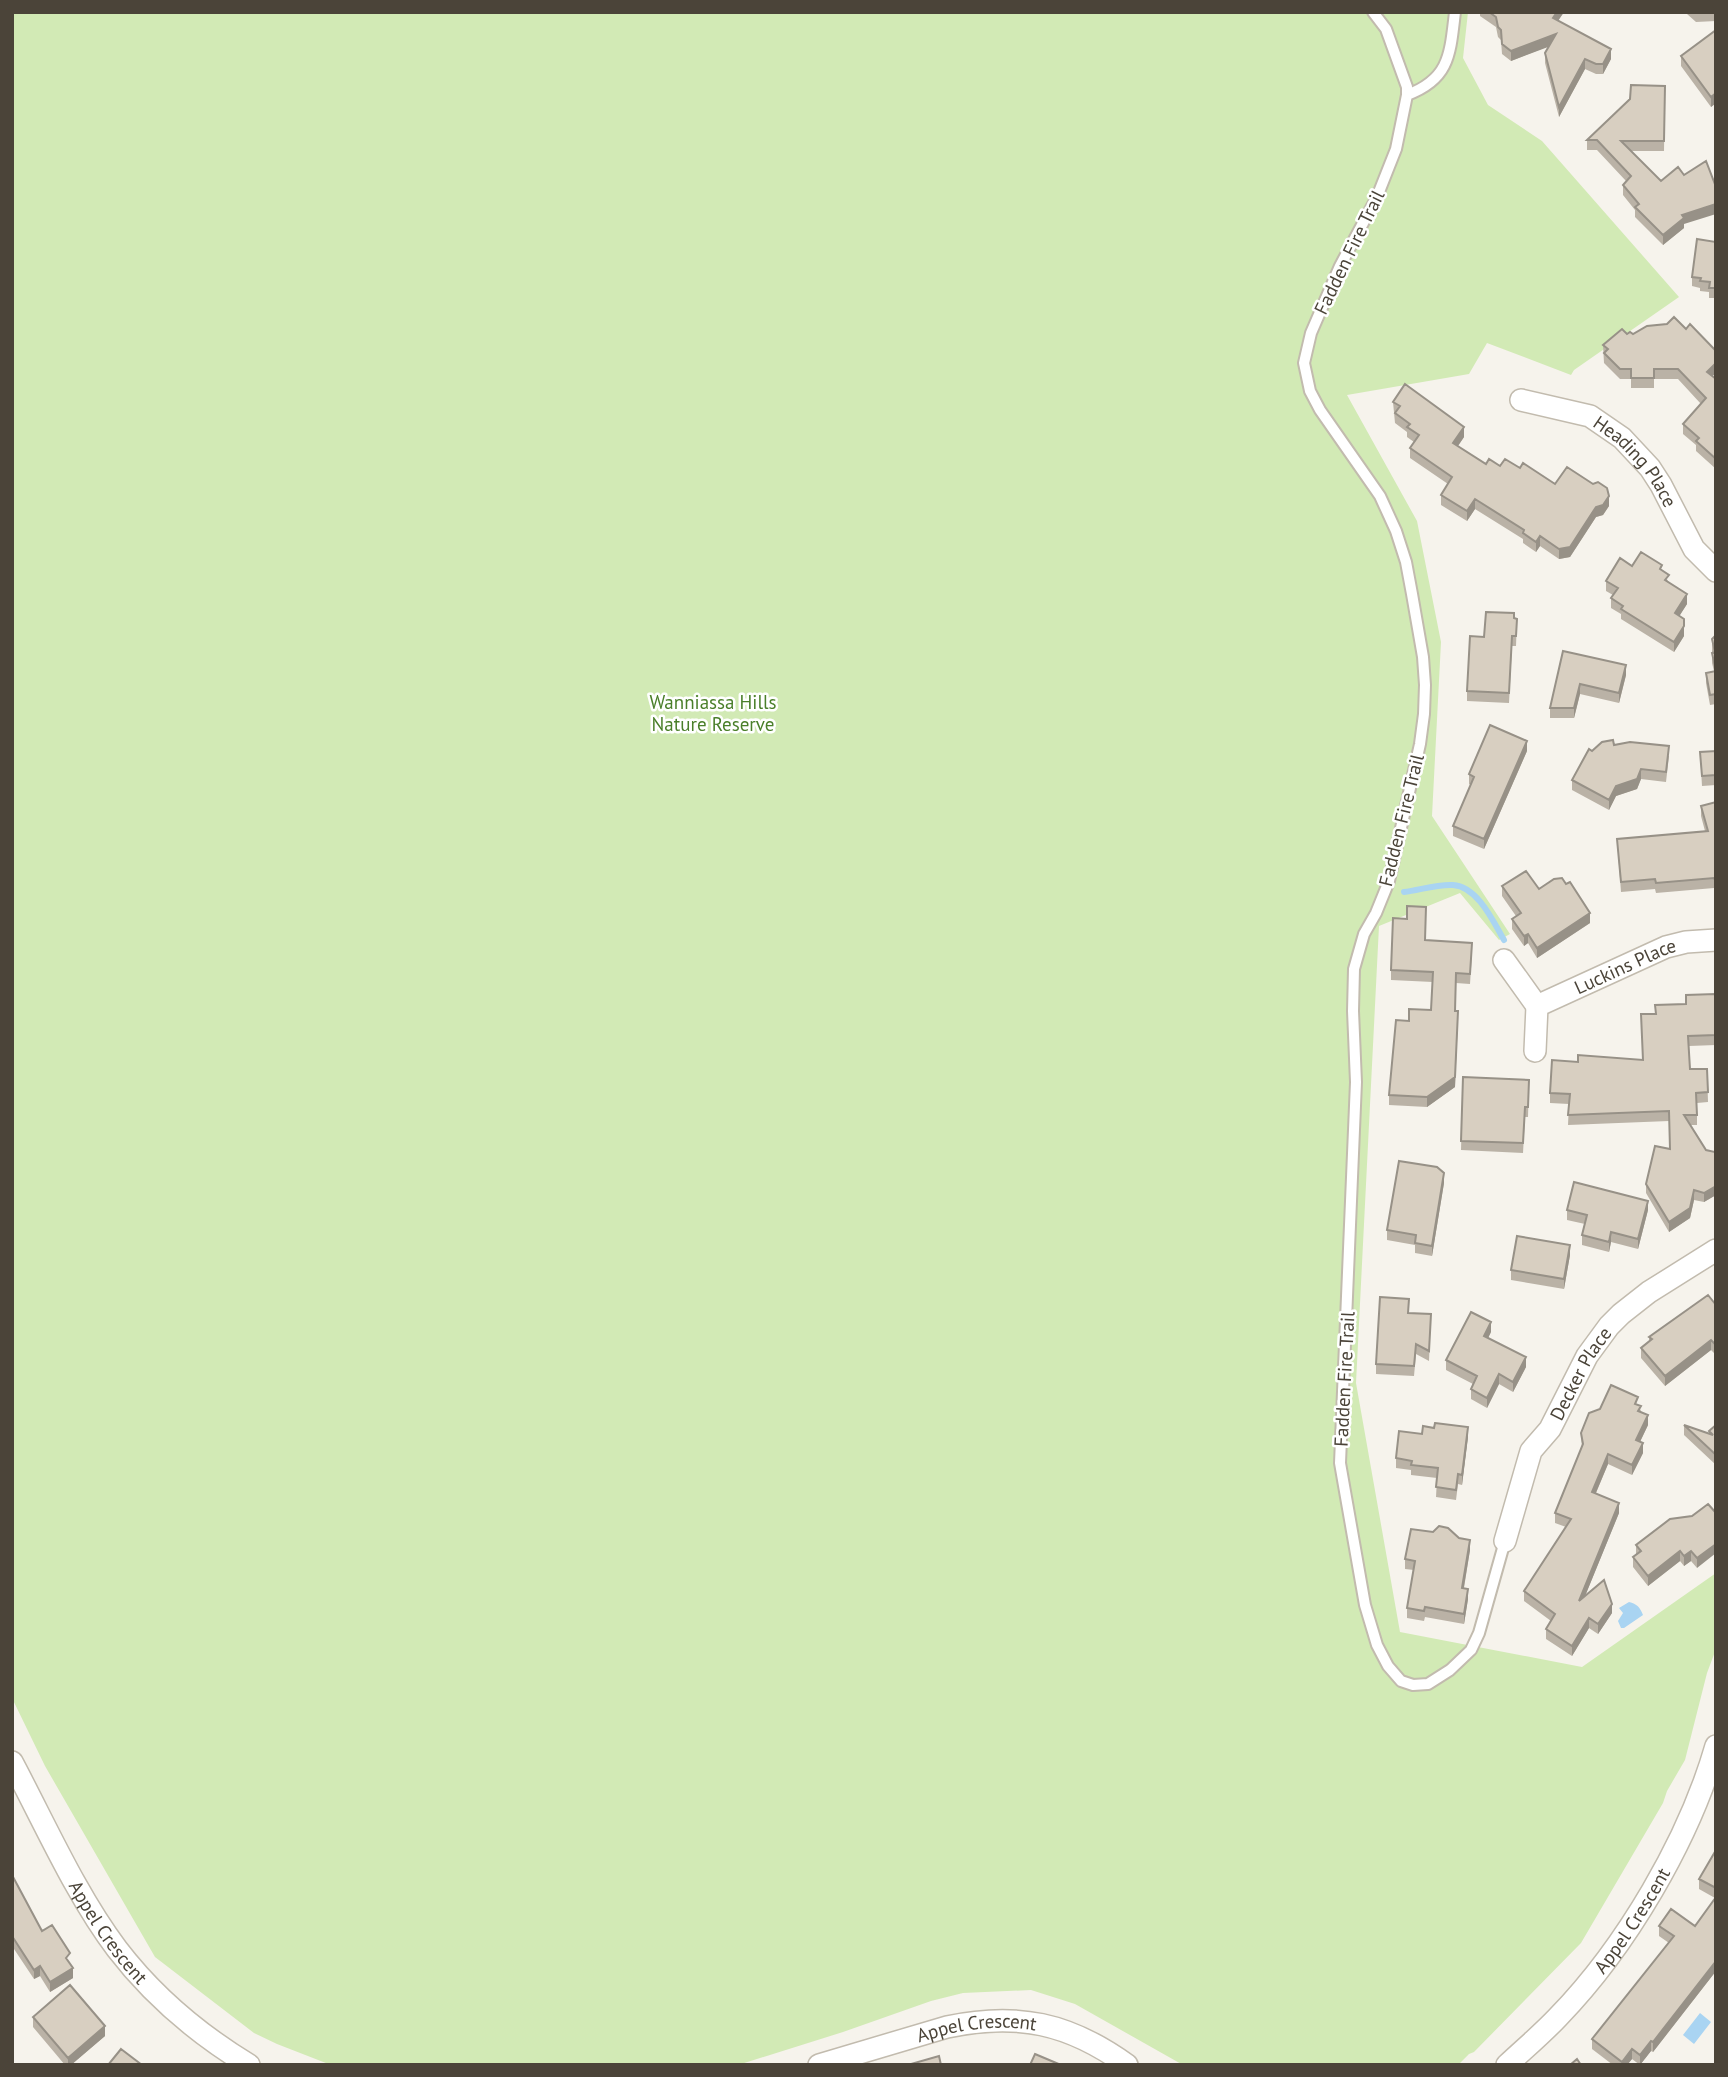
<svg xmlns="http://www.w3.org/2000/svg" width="1728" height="2077" font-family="'PT Sans',sans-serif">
	<rect width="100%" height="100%" fill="#f6f3ec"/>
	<!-- green -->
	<path fill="#d2eab5" d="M 12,12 L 1468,12 L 1463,58 L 1488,105 L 1542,141 L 1679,297 L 1574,370 L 1571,375 L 1487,343 L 1469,374 L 1347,395 L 1417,521 L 1441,642 L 1432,816 L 1510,934 L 1499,940 L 1460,893 L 1379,926 L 1356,1383 L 1400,1632 L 1582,1667 L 1716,1573 L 1716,1649 L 1707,1673 L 1685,1760 L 1667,1791 L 1663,1803 L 1581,1943 L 1474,2052 L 1469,2054 L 1458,2065 L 1183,2065 L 1075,2004 L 1031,1990 L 963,1993 L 931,2001 L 843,2032 L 738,2065 L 331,2065 L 277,2044 L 254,2033 L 155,1957 L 45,1766 L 12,1698 Z"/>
	<!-- water -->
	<path fill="#a9d4f2" d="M 1629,1602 C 1637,1604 1640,1607 1643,1615 L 1624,1628 L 1621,1628 L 1618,1621 L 1623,1613 L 1619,1608 Z
		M 1700,2013 L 1711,2022 L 1694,2044 L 1683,2035 Z"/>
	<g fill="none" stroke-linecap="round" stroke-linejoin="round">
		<!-- stream -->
		<path stroke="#a9d4f2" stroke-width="6" d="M 1404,892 C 1420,890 1437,884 1453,885 C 1478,887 1493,921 1504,940"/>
		<defs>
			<path id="lane" d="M 1373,12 L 1386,29 L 1407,87 L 1407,95 L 1396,149 L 1377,197 L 1340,266 L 1311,333 L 1304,363 L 1310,391 L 1320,410 L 1380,496 L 1396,531 L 1406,562 L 1412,594 L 1423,657 L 1425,685 L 1424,714 L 1420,744 L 1389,881 L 1376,913 L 1364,934 L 1354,969 L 1353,1011 L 1356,1082 L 1340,1463 L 1365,1605 L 1377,1645 L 1388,1666 L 1401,1681 L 1413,1685 L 1428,1684 L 1450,1670 L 1471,1650 L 1479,1633 L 1505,1541
				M 1407,95 C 1450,79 1450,54 1455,12"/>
			<g id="street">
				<path id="s1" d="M 1521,400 L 1590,416 L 1622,438 L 1650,468 L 1661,485 L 1694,549 L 1716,571"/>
				<path d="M 1504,960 L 1537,1006"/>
				<path id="s2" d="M 1535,1051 L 1537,1006 L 1666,947 L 1686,942 L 1716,940"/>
				<path id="s3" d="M 1505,1541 L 1531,1451 L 1550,1429 L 1587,1356 L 1609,1326 L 1621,1314 L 1649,1292 L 1716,1250"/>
				<path id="s4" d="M 12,1762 C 44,1822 76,1895 117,1949 C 153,1996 198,2034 249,2065"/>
				<path id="s5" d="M 819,2065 L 947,2027 C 1017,2012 1069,2023 1127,2065"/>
				<path id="s6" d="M 1507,2065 C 1524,2049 1542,2034 1558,2017 C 1626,1947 1689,1840 1716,1746"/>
			</g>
		</defs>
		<!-- lane casing -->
		<use href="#lane" stroke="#c2bbae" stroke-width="14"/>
		<!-- street casing -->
		<use href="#street" stroke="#c2bbae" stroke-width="24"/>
		<!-- lane -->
		<use href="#lane" stroke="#fff" stroke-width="10"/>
		<!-- street -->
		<use href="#street" stroke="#fff" stroke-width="21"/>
	</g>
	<!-- wall -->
	<path fill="#bab2a6" d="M 1480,12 L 1564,12 L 1558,21 L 1611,59 L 1603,74 L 1596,74 L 1585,69 L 1559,117 L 1545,63 L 1545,53 L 1549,46 L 1511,61 L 1502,54 L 1501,40 L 1498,37 L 1496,27 L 1480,16 Z
		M 1678,12 L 1716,12 L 1716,21 L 1696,22 L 1687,14 Z
		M 1716,30 L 1716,103 L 1711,107 L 1681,66 L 1681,56 Z
		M 1665,86 L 1664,151 L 1631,151 L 1684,224 L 1684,228 L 1663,245 L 1635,217 L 1635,210 L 1623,195 L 1623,185 L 1626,181 L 1597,150 L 1587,150 L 1587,140 Z
		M 1716,242 L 1716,298 L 1709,298 L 1709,292 L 1700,291 L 1700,288 L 1692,286 L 1692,277 Z
		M 1686,329 L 1716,351 L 1716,373 L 1712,376 L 1716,379 L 1716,469 L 1696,451 L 1696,445 L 1683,434 L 1683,424 L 1701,404 L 1678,379 L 1654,379 L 1654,388 L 1631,388 L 1631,379 L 1620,379 L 1604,363 L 1603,345 L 1627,334 L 1633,334 Z
		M 1393,402 L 1464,437 L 1458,446 L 1486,464 L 1520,468 L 1609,506 L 1603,515 L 1596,517 L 1570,557 L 1559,559 L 1540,546 L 1536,552 L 1523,543 L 1523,539 L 1475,509 L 1467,521 L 1441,505 L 1441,495 L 1448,484 L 1410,458 L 1410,448 L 1414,442 L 1407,437 L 1407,432 L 1395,423 Z
		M 1632,566 L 1662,570 L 1669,583 L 1687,604 L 1679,616 L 1684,636 L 1674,652 L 1621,619 L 1621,614 L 1611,608 L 1611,598 L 1613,595 L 1606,591 L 1606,581 Z
		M 1514,618 L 1517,619 L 1516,646 L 1512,646 L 1509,703 L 1467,701 L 1467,691 Z
		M 1716,635 L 1716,704 L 1710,705 L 1706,683 L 1706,673 L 1714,671 L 1712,663 L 1712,639 Z
		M 1563,651 L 1626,675 L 1619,703 L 1580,694 L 1574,718 L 1550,718 L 1550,708 Z
		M 1614,745 L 1669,756 L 1666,782 L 1641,779 L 1637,789 L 1616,796 L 1609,810 L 1572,790 L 1572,780 L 1592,751 Z
		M 1527,751 L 1484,849 L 1453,836 L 1453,826 L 1471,785 L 1469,784 L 1469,774 Z
		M 1716,751 L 1716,785 L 1702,786 L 1700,752 Z
		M 1716,802 L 1716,892 L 1714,888 L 1656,893 L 1655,889 L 1621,892 L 1617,839 L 1705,831 L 1701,816 L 1701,806 Z
		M 1502,886 L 1539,889 L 1590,923 L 1537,958 L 1528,943 L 1524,946 L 1512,929 L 1512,919 L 1516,916 L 1502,896 Z
		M 1425,940 L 1472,953 L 1470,984 L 1456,983 L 1455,1011 L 1458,1021 L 1455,1087 L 1427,1107 L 1389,1105 L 1389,1095 L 1409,1021 L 1431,1010 L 1433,982 L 1391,980 L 1391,970 Z
		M 1716,1012 L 1716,1045 L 1689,1046 L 1690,1069 L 1707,1069 L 1708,1102 L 1697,1103 L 1697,1125 L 1690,1125 L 1706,1150 L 1716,1154 L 1716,1195 L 1704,1202 L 1694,1200 L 1690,1218 L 1669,1232 L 1646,1193 L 1646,1184 L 1670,1149 L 1669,1121 L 1568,1125 L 1569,1104 L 1550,1103 L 1550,1093 L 1578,1062 L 1642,1060 Z
		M 1463,1077 L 1529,1080 L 1528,1117 L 1525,1117 L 1523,1153 L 1461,1150 Z
		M 1444,1183 L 1432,1256 L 1415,1253 L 1415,1245 L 1387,1240 L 1387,1230 Z
		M 1567,1210 L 1648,1210 L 1638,1249 L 1611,1242 L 1609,1252 L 1582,1245 L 1582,1235 L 1585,1224 L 1567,1220 Z
		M 1570,1255 L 1564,1289 L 1511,1280 L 1511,1270 Z
		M 1716,1305 L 1716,1355 L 1711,1350 L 1665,1386 L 1641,1358 L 1641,1348 L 1649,1342 L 1649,1337 Z
		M 1409,1313 L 1431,1314 L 1429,1361 L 1416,1354 L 1414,1376 L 1376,1374 L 1376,1364 Z
		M 1491,1332 L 1488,1338 L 1526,1367 L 1513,1392 L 1499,1384 L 1487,1408 L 1471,1399 L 1471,1389 L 1473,1384 L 1446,1370 L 1446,1360 Z
		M 1638,1405 L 1648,1425 L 1640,1442 L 1643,1453 L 1632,1475 L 1608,1464 L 1596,1493 L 1619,1513 L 1585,1596 L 1612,1613 L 1598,1634 L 1589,1628 L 1572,1656 L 1546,1639 L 1546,1629 L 1551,1621 L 1524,1601 L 1524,1591 L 1566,1527 L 1555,1523 L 1555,1513 L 1582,1447 L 1581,1433 Z
		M 1684,1425 L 1709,1434 L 1709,1431 L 1716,1425 L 1716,1465 L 1684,1435 Z
		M 1422,1434 L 1468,1437 L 1462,1485 L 1458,1484 L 1456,1500 L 1436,1497 L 1437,1478 L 1411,1475 L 1411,1470 L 1396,1468 L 1396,1458 Z
		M 1708,1504 L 1697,1568 L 1691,1561 L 1684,1566 L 1680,1561 L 1648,1586 L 1633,1567 L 1633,1557 L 1636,1554 L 1636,1545 L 1692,1516 Z
		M 1470,1550 L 1464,1588 L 1468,1599 L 1464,1624 L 1425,1617 L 1424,1621 L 1407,1618 L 1407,1608 L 1414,1570 L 1405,1569 L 1405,1559 Z
		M 1716,1850 L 1716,1971 L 1653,2052 L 1651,2051 L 1640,2065 L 1632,2059 L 1627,2065 L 1613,2065 L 1592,2049 L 1592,2039 L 1669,1943 L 1659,1936 L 1659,1926 L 1695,1926 L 1715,1898 L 1699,1889 L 1699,1879 Z
		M 12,1875 L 42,1931 L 70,1963 L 73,1978 L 50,1992 L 40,1976 L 34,1979 L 12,1946 Z
		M 33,2017 L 105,2036 L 71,2065 L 65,2065 L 33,2027 Z"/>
	<!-- shaded-wall -->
	<path fill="#979187" d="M 1557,12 L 1564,12 L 1553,28 L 1553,18 Z
		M 1556,34 L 1556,44 L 1511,61 L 1511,51 Z
		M 1611,49 L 1611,59 L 1603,74 L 1603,64 Z
		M 1585,59 L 1585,69 L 1559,117 L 1559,107 Z
		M 1716,93 L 1716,103 L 1711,107 L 1711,97 Z
		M 1716,204 L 1716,214 L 1684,224 L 1684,228 L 1663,245 L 1663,235 L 1682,215 Z
		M 1716,363 L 1716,373 L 1707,381 L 1707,372 Z
		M 1464,427 L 1464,437 L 1453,453 L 1453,443 Z
		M 1609,496 L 1609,506 L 1603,515 L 1596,517 L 1570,557 L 1559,559 L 1559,549 L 1596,507 Z
		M 1475,499 L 1475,509 L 1467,521 L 1467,511 Z
		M 1540,536 L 1540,546 L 1536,552 L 1536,542 Z
		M 1687,594 L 1687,604 L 1675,623 L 1675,613 Z
		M 1684,626 L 1684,636 L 1674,652 L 1674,642 Z
		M 1626,665 L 1626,675 L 1619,703 L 1619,693 Z
		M 1580,684 L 1580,694 L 1574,718 L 1574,708 Z
		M 1527,741 L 1527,751 L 1484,849 L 1484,839 Z
		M 1641,769 L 1641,779 L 1637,789 L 1616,796 L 1609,810 L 1609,800 L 1616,786 Z
		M 1590,913 L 1590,923 L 1537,958 L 1537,948 Z
		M 1528,934 L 1528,943 L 1524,946 L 1524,936 Z
		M 1458,1011 L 1455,1087 L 1427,1107 L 1427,1097 Z
		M 1444,1173 L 1444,1183 L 1432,1256 L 1432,1246 Z
		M 1716,1186 L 1716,1195 L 1704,1202 L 1704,1193 Z
		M 1694,1190 L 1694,1200 L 1690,1218 L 1669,1232 L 1669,1222 Z
		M 1648,1201 L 1648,1210 L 1638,1249 L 1638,1239 Z
		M 1611,1232 L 1611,1242 L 1609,1252 L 1609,1242 Z
		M 1570,1245 L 1570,1255 L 1564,1289 L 1564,1279 Z
		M 1491,1322 L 1491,1332 L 1484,1346 L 1484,1336 Z
		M 1711,1340 L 1711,1350 L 1665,1386 L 1665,1376 Z
		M 1526,1357 L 1526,1367 L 1513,1392 L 1513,1382 Z
		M 1499,1374 L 1499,1384 L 1487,1408 L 1487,1398 Z
		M 1648,1415 L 1648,1425 L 1636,1450 L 1636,1440 Z
		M 1468,1427 L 1468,1437 L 1462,1485 L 1462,1475 Z
		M 1643,1443 L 1643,1453 L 1632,1475 L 1632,1465 Z
		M 1608,1454 L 1608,1464 L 1592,1502 L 1592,1492 Z
		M 1619,1503 L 1619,1513 L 1579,1611 L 1579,1601 Z
		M 1470,1540 L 1470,1550 L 1462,1598 L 1462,1588 Z
		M 1716,1544 L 1716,1553 L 1697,1568 L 1697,1558 Z
		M 1680,1551 L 1680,1561 L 1648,1586 L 1648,1576 Z
		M 1691,1551 L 1691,1561 L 1684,1566 L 1684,1556 Z
		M 1468,1589 L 1468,1599 L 1464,1624 L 1464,1614 Z
		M 1612,1604 L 1612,1613 L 1598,1634 L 1598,1624 Z
		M 1589,1618 L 1589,1628 L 1572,1656 L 1572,1646 Z
		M 1716,1961 L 1716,1971 L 1653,2052 L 1653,2042 Z
		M 40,1966 L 40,1976 L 34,1979 L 34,1970 Z
		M 73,1968 L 73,1978 L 50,1992 L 50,1982 Z
		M 105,2026 L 105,2036 L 71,2065 L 68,2065 L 68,2058 Z
		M 1651,2041 L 1651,2051 L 1640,2065 L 1640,2055 Z
		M 1632,2049 L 1632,2059 L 1627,2065 L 1622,2065 L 1622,2062 Z"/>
	<!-- building -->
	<path fill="#d8cfc1" stroke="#979187" stroke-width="2" d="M 1489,12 L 1557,12 L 1553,18 L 1611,49 L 1603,64 L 1596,64 L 1585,59 L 1559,107 L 1545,53 L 1556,34 L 1511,51 L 1502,44 L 1501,30 L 1498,27 L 1496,17 Z
		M 1716,30 L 1716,93 L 1711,97 L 1681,56 Z
		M 1631,85 L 1665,86 L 1664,141 L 1621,141 L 1661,181 L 1678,167 L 1684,175 L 1706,161 L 1716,187 L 1716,204 L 1682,215 L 1684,218 L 1663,235 L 1635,207 L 1639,204 L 1623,185 L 1631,176 L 1597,140 L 1587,140 L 1630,99 Z
		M 1697,239 L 1716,242 L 1716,288 L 1709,288 L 1710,282 L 1700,281 L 1701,278 L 1692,277 Z
		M 1674,317 L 1686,329 L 1690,324 L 1716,351 L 1716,363 L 1707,372 L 1716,379 L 1716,459 L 1696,441 L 1699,438 L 1683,424 L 1706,398 L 1678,369 L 1654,369 L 1654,378 L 1631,378 L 1631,369 L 1620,369 L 1604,353 L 1608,349 L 1603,345 L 1622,329 L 1627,334 L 1630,332 L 1633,334 L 1647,326 L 1667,324 Z
		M 1405,384 L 1464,427 L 1453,443 L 1486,464 L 1489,459 L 1500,466 L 1505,459 L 1520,468 L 1523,463 L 1555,484 L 1567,467 L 1593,484 L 1598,482 L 1607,488 L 1609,496 L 1603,505 L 1596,507 L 1570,547 L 1559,549 L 1540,536 L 1536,542 L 1523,533 L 1524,530 L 1475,499 L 1467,511 L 1441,495 L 1452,477 L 1410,448 L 1419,435 L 1407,427 L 1410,424 L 1395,413 L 1400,406 L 1393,402 Z
		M 1641,552 L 1662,565 L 1660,569 L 1669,575 L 1665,580 L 1687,594 L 1675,613 L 1684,619 L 1684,626 L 1674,642 L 1621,609 L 1623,606 L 1611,598 L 1618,588 L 1606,581 L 1620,558 L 1632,566 Z
		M 1486,612 L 1514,613 L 1514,618 L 1517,619 L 1516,636 L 1512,636 L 1509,693 L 1467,691 L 1470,636 L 1484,637 Z
		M 1716,635 L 1716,694 L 1710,695 L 1706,673 L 1716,671 L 1712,653 L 1715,652 L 1712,639 Z
		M 1563,651 L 1626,665 L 1619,693 L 1580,684 L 1574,708 L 1550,708 Z
		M 1490,725 L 1527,741 L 1484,839 L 1453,826 L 1474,777 L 1469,774 Z
		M 1613,740 L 1614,745 L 1630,742 L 1669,746 L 1666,772 L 1641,769 L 1637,779 L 1616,786 L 1609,800 L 1572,780 L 1589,749 L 1592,751 L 1602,742 Z
		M 1716,751 L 1716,775 L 1702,776 L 1700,752 Z
		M 1716,802 L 1716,882 L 1714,878 L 1656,883 L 1655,879 L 1621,882 L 1617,839 L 1708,831 L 1701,806 Z
		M 1526,871 L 1539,889 L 1554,879 L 1562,878 L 1566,884 L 1570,882 L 1590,913 L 1537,948 L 1528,934 L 1524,936 L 1512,919 L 1521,913 L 1502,886 Z
		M 1407,906 L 1426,907 L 1425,940 L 1472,943 L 1470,974 L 1456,973 L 1455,1011 L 1458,1011 L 1455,1077 L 1427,1097 L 1389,1095 L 1396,1020 L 1409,1021 L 1409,1009 L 1431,1010 L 1433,972 L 1391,970 L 1393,918 L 1407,919 Z
		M 1715,994 L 1716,1035 L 1688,1036 L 1690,1069 L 1707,1069 L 1708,1092 L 1696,1093 L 1697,1115 L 1684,1115 L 1706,1150 L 1715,1152 L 1716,1154 L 1716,1186 L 1704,1193 L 1694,1190 L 1690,1208 L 1669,1222 L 1646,1184 L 1655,1146 L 1670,1149 L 1669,1111 L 1568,1115 L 1570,1094 L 1550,1093 L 1552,1060 L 1578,1062 L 1578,1055 L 1643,1060 L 1641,1014 L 1656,1014 L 1655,1005 L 1686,1004 L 1686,995 Z
		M 1463,1077 L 1529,1080 L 1528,1107 L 1525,1107 L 1523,1143 L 1461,1141 Z
		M 1399,1161 L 1437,1167 L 1444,1173 L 1432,1246 L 1415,1243 L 1416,1235 L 1387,1230 Z
		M 1574,1182 L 1648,1201 L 1638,1239 L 1611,1232 L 1609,1242 L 1582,1235 L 1587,1215 L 1567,1210 Z
		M 1517,1236 L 1570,1245 L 1564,1279 L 1511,1270 Z
		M 1708,1295 L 1716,1305 L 1716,1345 L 1711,1340 L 1665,1376 L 1641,1348 L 1652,1339 L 1649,1337 Z
		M 1380,1297 L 1409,1299 L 1408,1313 L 1431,1314 L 1429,1351 L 1416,1344 L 1414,1366 L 1376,1364 Z
		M 1471,1312 L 1491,1322 L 1484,1336 L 1526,1357 L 1513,1382 L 1499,1374 L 1487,1398 L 1471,1389 L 1477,1376 L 1446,1360 Z
		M 1611,1385 L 1638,1397 L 1635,1404 L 1641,1406 L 1638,1411 L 1648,1415 L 1636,1440 L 1643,1443 L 1632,1465 L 1608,1454 L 1592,1492 L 1619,1503 L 1579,1601 L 1604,1580 L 1612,1604 L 1598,1624 L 1589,1618 L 1572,1646 L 1546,1629 L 1555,1614 L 1524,1591 L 1571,1519 L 1555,1513 L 1583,1444 L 1581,1433 L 1589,1413 L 1600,1409 Z
		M 1435,1423 L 1468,1427 L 1462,1475 L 1458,1474 L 1456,1490 L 1436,1487 L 1438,1468 L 1411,1465 L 1412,1461 L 1396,1458 L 1399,1431 L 1422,1434 L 1423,1426 L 1434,1428 Z
		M 1684,1425 L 1713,1435 L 1709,1431 L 1716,1425 L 1716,1455 Z
		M 1708,1504 L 1716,1513 L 1716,1544 L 1697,1558 L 1691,1551 L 1684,1556 L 1680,1551 L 1648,1576 L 1633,1557 L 1641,1551 L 1636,1545 L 1670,1519 L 1692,1516 Z
		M 1439,1526 L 1448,1528 L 1459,1538 L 1470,1540 L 1462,1588 L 1468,1589 L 1464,1614 L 1425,1607 L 1424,1611 L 1407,1608 L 1415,1561 L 1405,1559 L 1411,1529 L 1433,1532 Z
		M 1716,1850 L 1716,1888 L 1699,1879 Z
		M 12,1875 L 42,1931 L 52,1925 L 70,1953 L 66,1958 L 73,1968 L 50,1982 L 40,1966 L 34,1970 L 12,1936 Z
		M 1716,1897 L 1716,1961 L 1653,2042 L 1651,2041 L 1640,2055 L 1632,2049 L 1622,2062 L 1592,2039 L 1674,1936 L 1659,1926 L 1671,1909 L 1695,1926 Z
		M 70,1985 L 105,2026 L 68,2058 L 33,2017 Z
		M 121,2049 L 142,2065 L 108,2065 Z
		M 1035,2054 L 1061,2065 L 1030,2065 Z
		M 939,2056 L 941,2065 L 911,2065 L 911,2064 Z
		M 1577,2059 L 1581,2065 L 1570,2065 Z"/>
	<g text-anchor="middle" stroke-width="5" stroke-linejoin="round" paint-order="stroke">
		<!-- street labels -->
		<g font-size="19" fill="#4b4439" stroke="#fff">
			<text transform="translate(1349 252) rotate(-64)" y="7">Fadden Fire Trail</text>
			<text dy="7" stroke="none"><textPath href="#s1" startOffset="136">Heading Place</textPath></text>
			<text transform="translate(1401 820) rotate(-76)" y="7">Fadden Fire Trail</text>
			<text dy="7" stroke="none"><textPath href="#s2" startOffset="142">Luckins Place</textPath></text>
			<text dy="7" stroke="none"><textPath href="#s3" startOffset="186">Decker Place</textPath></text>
			<text transform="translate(1344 1379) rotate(-87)" y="7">Fadden Fire Trail</text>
			<text dy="7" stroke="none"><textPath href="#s6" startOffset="192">Appel Crescent</textPath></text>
			<text dy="7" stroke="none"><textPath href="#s4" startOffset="196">Appel Crescent</textPath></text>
			<text dy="7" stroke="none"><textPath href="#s5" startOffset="163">Appel Crescent</textPath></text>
		</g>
		<!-- park labels -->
		<g font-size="19" fill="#4a7f2a" stroke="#fff">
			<text x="713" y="709">Wanniassa Hills<tspan x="713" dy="22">Nature Reserve</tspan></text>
		</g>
	</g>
	<!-- border -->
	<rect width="1728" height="2077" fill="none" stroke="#4b4439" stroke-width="28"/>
</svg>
